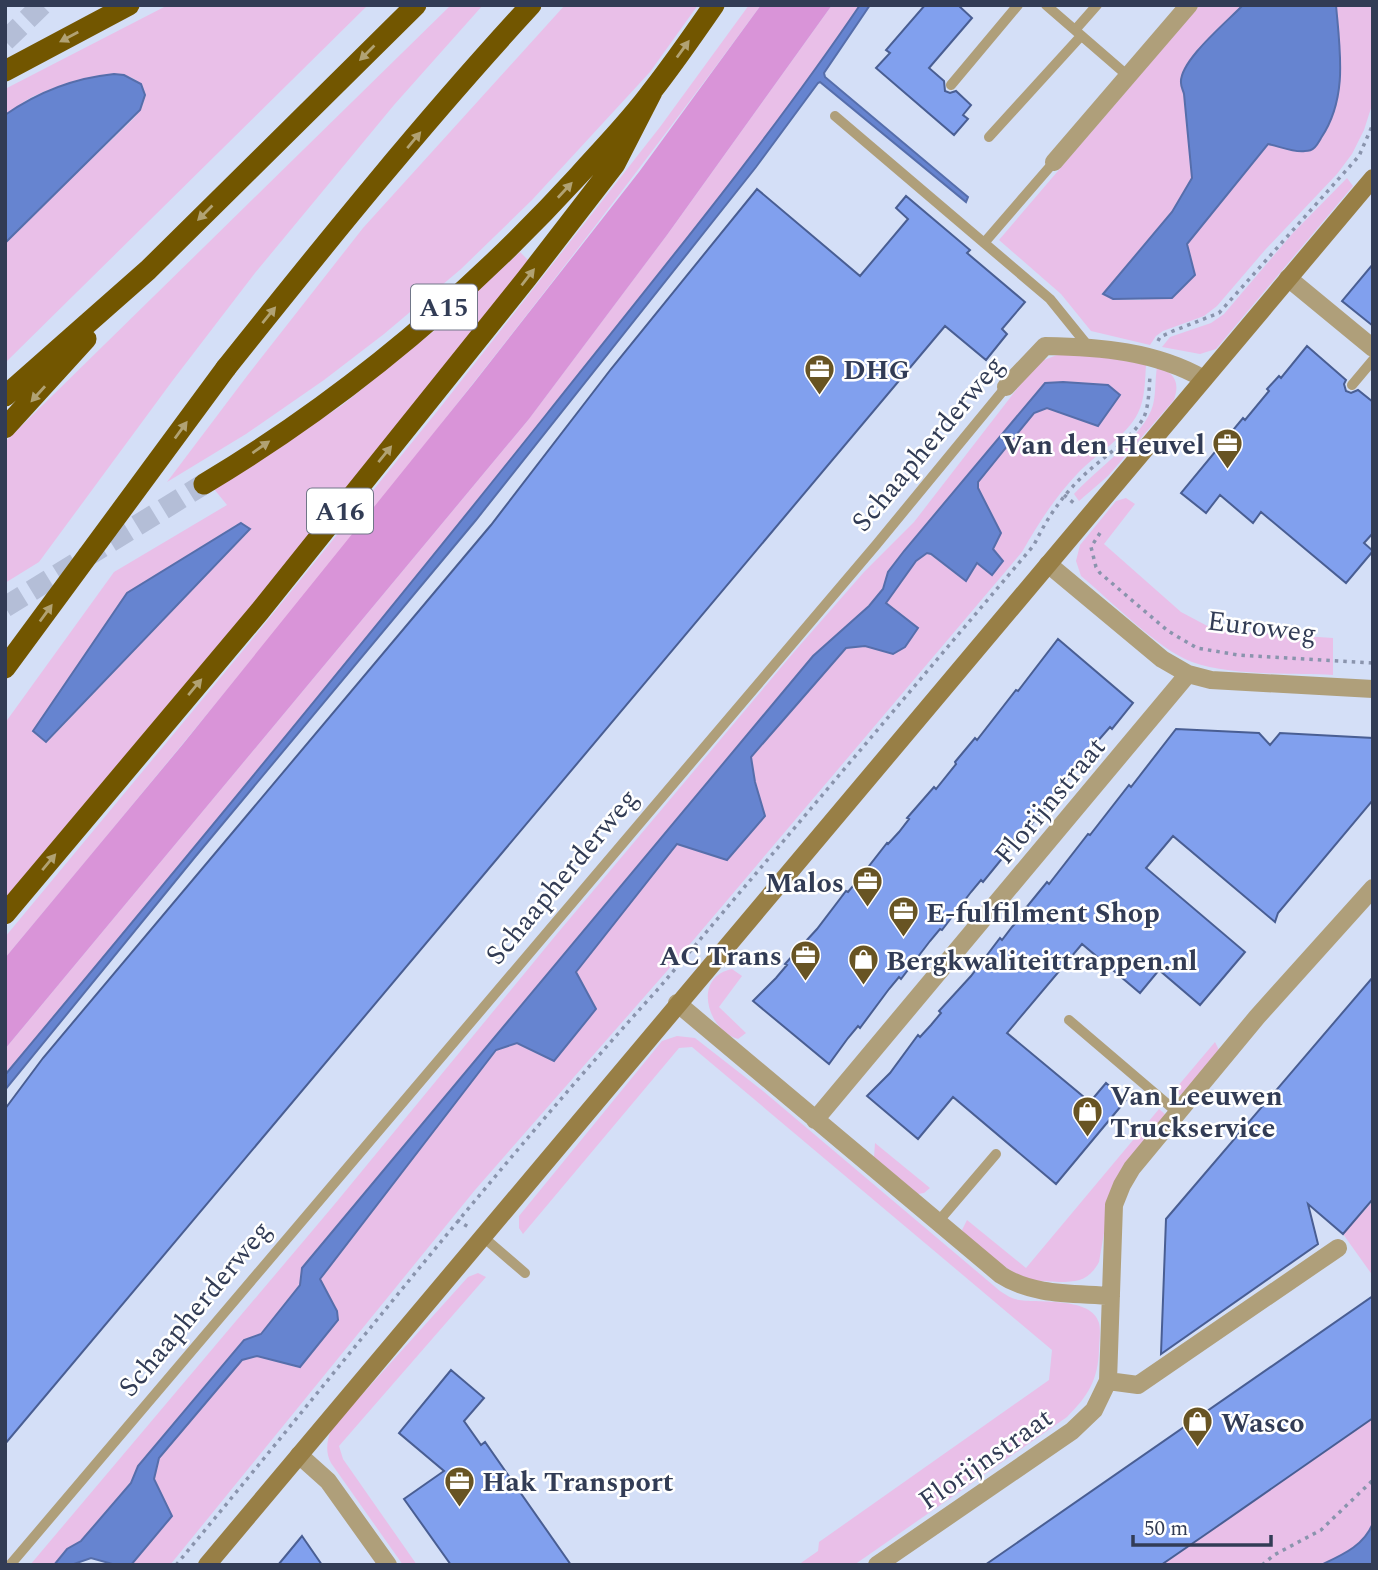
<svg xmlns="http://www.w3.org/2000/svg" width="1378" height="1570" font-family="Spectral,serif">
	<rect width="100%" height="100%" fill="#d4dff7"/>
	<!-- green -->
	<path fill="#e9bfe8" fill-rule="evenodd" d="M 168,5 L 368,5 L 5,363 L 5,243 L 134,118 C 141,109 147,101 143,89 C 131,57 53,87 32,97 C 23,102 14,109 5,115 L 5,89 Z
		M 451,5 L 483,5 L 394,105 L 255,273 L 173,380 L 39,562 L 5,583 L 5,442 Z
		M 565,5 L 698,5 L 650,72 L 532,200 L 461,269 L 384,334 L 324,380 L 246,434 L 167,482 L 247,376 L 363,228 Z
		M 749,5 L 761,5 C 521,332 265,647 5,958 L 5,937 L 250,642 L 439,409 L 660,127 Z
		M 832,5 L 860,5 L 753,156 L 466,515 L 184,861 L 5,1075 L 5,1049 L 529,419 L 667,235 Z
		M 1200,5 L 1243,5 C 1228,21 1179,61 1181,83 C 1181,87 1183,90 1184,94 L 1192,178 L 1172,212 L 1103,293 L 1113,299 L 1140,300 L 1192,260 L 1187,244 L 1268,143 C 1279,146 1294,153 1306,151 C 1314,150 1317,145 1321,138 C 1348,98 1340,51 1336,5 L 1372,5 L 1372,105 L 1364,130 L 1352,154 L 1337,174 L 1265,250 L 1217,306 L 1204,316 L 1163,331 L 1156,336 L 1150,345 L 1091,331 L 1061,294 L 999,240 Z
		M 1347,178 L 1353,186 L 1216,349 L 1200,354 L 1162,347 L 1170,337 L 1211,323 L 1224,314 L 1292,234 Z
		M 520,252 L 530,262 L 308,538 L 5,902 L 5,723 L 114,572 L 227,505 L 214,489 L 341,406 L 434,331 ZM 236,525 L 250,529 L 47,742 L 33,731 L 127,593 Z
		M 1069,350 L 1146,365 C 1145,380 1145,399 1138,413 C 1126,437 1096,454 1078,473 C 1055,497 1038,524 1022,552 L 674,963 L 475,1190 L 170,1565 L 131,1565 L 172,1516 L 154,1478 L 159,1458 L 242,1360 L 257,1356 L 337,1311 L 320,1280 L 496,1050 L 517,1043 L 553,1061 L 575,973 L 677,844 L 727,859 L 765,816 L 755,782 L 751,757 L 846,648 L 865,646 L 893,654 L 886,603 L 916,561 L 927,553 L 931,555 L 966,581 L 977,563 L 992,574 L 993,549 L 1001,533 L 978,487 L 978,482 L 1034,413 L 1047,408 L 1098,426 L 1120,396 L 1108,385 L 1063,382 L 1045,383 L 904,551 L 888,572 L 883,589 L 869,606 L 813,656 L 302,1268 L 300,1285 L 261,1334 L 244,1340 L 139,1466 L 131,1483 L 81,1541 L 67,1549 L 54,1565 L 30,1565 L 334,1205 L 556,935 L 794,652 L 864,572 L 914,522 L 1037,363 Z
		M 1157,367 C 1175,373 1180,382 1174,400 L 1108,476 L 1079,501 L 1074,494 C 1095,471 1145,435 1153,405 C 1156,393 1155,379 1157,367 Z
		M 1126,498 L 1135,504 L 1104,544 L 1181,612 L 1215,630 L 1333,638 L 1333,675 C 1292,673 1230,676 1192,662 C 1159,650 1110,600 1081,576 L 1076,561 L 1080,545 L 1116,501 Z
		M 732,969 L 742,976 L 719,1007 L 746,1033 L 738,1039 C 707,1030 692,977 732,969 Z
		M 677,1036 L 695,1038 L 763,1091 L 1000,1291 C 1006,1295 1012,1299 1019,1300 C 1040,1303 1092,1297 1099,1323 C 1101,1331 1099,1342 1099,1350 C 1098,1380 1088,1396 1067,1417 L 854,1565 L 798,1565 L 818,1551 L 819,1542 L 1049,1380 L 1052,1350 L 692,1047 L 679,1048 L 523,1234 L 519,1228 L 519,1216 L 662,1041 Z
		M 1215,1042 L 1219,1050 L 1188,1092 L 1180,1095 L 1172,1093 Z
		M 1159,1109 L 1166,1115 L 1117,1177 L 1112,1187 L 1099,1262 C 1089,1280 1079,1282 1059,1282 C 1049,1281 1037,1282 1027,1279 C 1004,1270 984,1249 965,1235 L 962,1230 L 967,1220 L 1026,1268 Z
		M 875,1143 L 930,1188 L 924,1193 L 918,1194 L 874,1157 Z
		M 1373,1201 L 1373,1276 L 1343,1234 Z
		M 478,1273 L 486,1277 L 339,1446 L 343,1459 L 417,1565 L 403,1565 L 331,1463 C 325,1452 327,1441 331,1429 L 468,1277 Z
		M 1373,1418 L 1373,1523 L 1369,1534 L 1350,1551 L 1321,1565 L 1161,1565 Z"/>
	<!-- forest -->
	<path fill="#d994d8" d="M 761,5 L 832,5 L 667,235 L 529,419 L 5,1049 L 5,958 L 183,744 L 473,384 L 639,172 Z"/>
	<!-- water -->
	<path fill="#6684d0" stroke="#566eab" stroke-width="2" d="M 860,5 L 870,5 L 824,73 L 825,77 L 968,197 L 966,202 L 820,82 L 818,83 L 756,167 L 476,520 L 195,857 L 5,1090 L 5,1075 C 187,857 369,637 546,415 C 653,280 763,148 860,5 Z
		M 1243,5 L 1336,5 C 1340,51 1348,98 1321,138 C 1317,145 1314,151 1305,151 C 1294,153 1279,146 1268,144 L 1187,244 L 1195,275 L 1172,298 L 1113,299 L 1103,294 L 1172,212 L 1192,178 L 1184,94 C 1183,90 1181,87 1181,83 C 1179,61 1228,21 1243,5 Z
		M 114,74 L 124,75 L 141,84 L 145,95 L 140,110 L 5,243 L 5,115 C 38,92 74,78 114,74 Z
		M 1063,382 L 1108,385 L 1120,395 L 1098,426 L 1047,408 L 1034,413 L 978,482 L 978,488 L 1001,533 L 993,549 L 1003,561 L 992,575 L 977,563 L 966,581 L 931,554 L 927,553 L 916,561 L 886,603 L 918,628 L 905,647 L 893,654 L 865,646 L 846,648 L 751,757 L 755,782 L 765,816 L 727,860 L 677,844 L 576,972 L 596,1009 L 554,1061 L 517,1043 L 496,1050 L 320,1279 L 337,1311 L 338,1320 L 300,1367 L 257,1356 L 242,1360 L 159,1458 L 154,1479 L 172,1516 L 131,1565 L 116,1565 L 91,1558 L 71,1565 L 54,1565 L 67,1549 L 81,1541 L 131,1483 L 138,1466 L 244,1340 L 261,1334 L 300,1285 L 302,1268 L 813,656 L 869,606 L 883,589 L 888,572 L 904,551 L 1045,383 Z
		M 241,523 L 250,529 L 46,742 L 33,731 L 127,593 Z
		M 1373,1523 L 1373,1565 L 1321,1565 C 1342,1555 1364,1546 1373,1523 Z"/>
	<!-- building -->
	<path fill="#81a0ee" stroke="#495e93" stroke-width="2" d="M 925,5 L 958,5 L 972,18 L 929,68 L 944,81 L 945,91 L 950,93 L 956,91 L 971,105 L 963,115 L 968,119 L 954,135 L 876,68 L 890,53 L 886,50 Z
		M 757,189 L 860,276 L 908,219 L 896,208 L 906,196 L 970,250 L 967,253 L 1025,302 L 1002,329 L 1007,334 L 986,360 L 945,326 L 5,1444 L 5,1109 L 43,1058 L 491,525 L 611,369 Z
		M 1373,264 L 1373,326 L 1342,301 Z
		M 1307,346 L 1346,380 L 1344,384 L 1346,391 L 1351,393 L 1358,390 L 1373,402 L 1373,533 L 1364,543 L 1373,551 L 1346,583 L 1261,512 L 1253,523 L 1220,495 L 1206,513 L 1181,493 L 1243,418 L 1245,420 L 1269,391 L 1267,389 L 1279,376 L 1281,378 Z
		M 1058,639 L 1133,703 L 1112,729 L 1110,727 L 1089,751 L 1091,753 L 1048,800 L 1050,802 L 1030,826 L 1028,824 L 1007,849 L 1009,850 L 983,882 L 981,880 L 971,892 L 942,930 L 940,929 L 930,941 L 901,979 L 899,977 L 889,989 L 860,1028 L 858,1026 L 848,1038 L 829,1064 L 753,1001 L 776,978 L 787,965 L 785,964 L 817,929 L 846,891 L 848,892 L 858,880 L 887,843 L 888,844 L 899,832 L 909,819 L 907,818 L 934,787 L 936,789 L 956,764 L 955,762 L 975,738 L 977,740 L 1016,690 L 1018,691 Z
		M 1176,729 L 1259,733 L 1270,745 L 1280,733 L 1373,738 L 1373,800 L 1278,913 L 1275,922 L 1173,836 L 1146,868 L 1245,952 L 1200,1005 L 1159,970 L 1140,993 L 1082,944 L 1007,1033 L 1090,1102 L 1106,1083 L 1126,1100 L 1056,1184 L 953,1097 L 918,1139 L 867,1096 L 890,1073 L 918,1035 L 920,1037 L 931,1025 L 941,1013 L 939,1011 L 971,976 L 1000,938 L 1002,940 L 1012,927 L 1023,915 L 1021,914 L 1047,882 L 1049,884 L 1088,834 L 1090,835 L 1129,785 L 1131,787 Z
		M 1373,977 L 1373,1199 L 1343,1234 L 1308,1204 L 1318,1244 L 1161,1354 L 1166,1219 Z
		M 1373,1296 L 1373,1418 L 1212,1530 L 1161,1565 L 985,1565 Z
		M 451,1370 L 484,1398 L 464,1421 L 481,1445 L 485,1442 L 571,1565 L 451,1565 L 404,1499 L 444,1471 L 399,1433 Z
		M 302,1536 L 322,1565 L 278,1565 L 288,1553 Z"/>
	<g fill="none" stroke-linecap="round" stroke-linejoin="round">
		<!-- highway-tunnel -->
		<path stroke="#b4bed7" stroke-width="21" stroke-dasharray="21 10" stroke-linecap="butt" d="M 5,41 L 42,5
			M 5,607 L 204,484"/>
		<!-- path -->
		<path stroke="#8a94ad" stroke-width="3.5" stroke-dasharray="3.5 5" stroke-linecap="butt" d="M 1158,341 L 1160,337 L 1173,331 L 1219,313 L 1359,156 L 1373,124
			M 1064,495 L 1075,504
			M 1100,533 L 1091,547 L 1096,567 L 1100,573 L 1168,631 L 1197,648 L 1238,655 L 1373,663
			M 457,1220 L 470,1228
			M 176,1565 C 337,1372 490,1174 659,988 L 1034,545 C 1047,518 1062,496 1084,475 C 1103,457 1128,442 1143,419 C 1149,408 1149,388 1150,376
			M 1262,1565 L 1274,1555 L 1321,1530 L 1373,1480"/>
		<!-- lane -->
		<path stroke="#af9f7a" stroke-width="10" d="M 1046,5 L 1128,76
			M 1075,30 L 1097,5
			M 951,85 L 1018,5
			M 835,116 L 1050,299 L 1088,346
			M 989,137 L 1081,36
			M 984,243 L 1054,162
			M 1352,385 L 1373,360
			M 1069,1020 L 1178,1113
			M 937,1223 L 996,1154
			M 482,1236 L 525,1273
			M 10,1565 L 876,545 L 1006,387"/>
		<!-- street -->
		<path stroke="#af9f7a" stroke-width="18" d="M 1054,162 L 1189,5
			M 1288,278 L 1373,348
			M 1006,387 L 1045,346 C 1100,347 1155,351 1204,379
			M 1048,564 L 1162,659 L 1188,674 L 1211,680 L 1373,689
			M 677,1003 L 1001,1275 C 1033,1296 1074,1293 1111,1296
			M 815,1120 L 1188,674
			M 1108,1381 L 1138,1385 L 1338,1248
			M 299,1455 L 328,1481 L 388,1565
			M 877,1565 L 1072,1431 L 1094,1410 L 1108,1381 L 1114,1205 L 1122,1185 L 1132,1168 L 1257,1017 L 1373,888"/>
		<!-- secondary -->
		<path stroke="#987f46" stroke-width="18" d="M 207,1565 L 1373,178"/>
		<!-- highway -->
		<path stroke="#725600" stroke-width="21" d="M 5,71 L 129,5
			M 226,368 C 324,245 424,121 531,5
			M 5,396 L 148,270 L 416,5
			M 5,428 L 86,339
			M 204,484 C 343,401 470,294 579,175 C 604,147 630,121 652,91 C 674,63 694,34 714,5
			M 5,914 L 260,611 L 527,278 L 615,164 L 652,92"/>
		<!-- highway-bridge -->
		<path stroke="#725600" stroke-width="21" d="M 5,668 L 226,368"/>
	</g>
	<!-- one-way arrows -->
	<defs><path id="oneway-solid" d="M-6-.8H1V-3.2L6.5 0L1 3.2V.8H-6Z" transform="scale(1.75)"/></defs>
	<g fill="#b1a273">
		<use href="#oneway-solid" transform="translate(69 37) rotate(152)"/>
		<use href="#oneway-solid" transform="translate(683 49) rotate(-54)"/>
		<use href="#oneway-solid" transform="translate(367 53) rotate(135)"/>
		<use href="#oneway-solid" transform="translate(414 140) rotate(-50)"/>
		<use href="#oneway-solid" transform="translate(565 190) rotate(-47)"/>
		<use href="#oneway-solid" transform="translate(205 213) rotate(135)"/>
		<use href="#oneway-solid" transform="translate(528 277) rotate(-52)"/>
		<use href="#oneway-solid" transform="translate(269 315) rotate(-51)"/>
		<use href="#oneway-solid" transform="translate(38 394) rotate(132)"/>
		<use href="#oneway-solid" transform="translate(181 430) rotate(-54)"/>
		<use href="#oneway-solid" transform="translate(261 447) rotate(-35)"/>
		<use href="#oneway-solid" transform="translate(385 454) rotate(-51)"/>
		<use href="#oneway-solid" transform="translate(46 613) rotate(-54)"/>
		<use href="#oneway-solid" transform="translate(195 687) rotate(-50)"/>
		<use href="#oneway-solid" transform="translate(49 862) rotate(-50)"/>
	</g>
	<!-- icons -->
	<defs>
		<symbol id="office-pin" viewBox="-11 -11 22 30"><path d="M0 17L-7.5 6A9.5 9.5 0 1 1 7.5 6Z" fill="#685423" stroke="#fff"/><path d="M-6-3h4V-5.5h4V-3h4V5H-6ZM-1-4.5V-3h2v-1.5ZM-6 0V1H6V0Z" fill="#fff"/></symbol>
		<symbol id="shop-pin" viewBox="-11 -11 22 30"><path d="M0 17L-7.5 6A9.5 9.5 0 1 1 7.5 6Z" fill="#685423" stroke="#fff"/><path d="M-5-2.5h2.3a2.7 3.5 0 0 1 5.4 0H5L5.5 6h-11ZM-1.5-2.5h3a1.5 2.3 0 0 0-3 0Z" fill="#fff"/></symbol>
	</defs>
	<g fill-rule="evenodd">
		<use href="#office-pin" x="802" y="352" width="35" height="47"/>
		<use href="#office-pin" x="1210" y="426" width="35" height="47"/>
		<use href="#office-pin" x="850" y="864" width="35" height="47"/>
		<use href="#office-pin" x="886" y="894" width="35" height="47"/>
		<use href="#office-pin" x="788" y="938" width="35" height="47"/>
		<use href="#shop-pin" x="846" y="942" width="35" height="47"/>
		<use href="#shop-pin" x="1070" y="1094" width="35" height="47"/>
		<use href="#shop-pin" x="1180" y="1404" width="35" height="47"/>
		<use href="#office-pin" x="442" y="1464" width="35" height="47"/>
	</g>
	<g text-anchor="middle" stroke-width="5" stroke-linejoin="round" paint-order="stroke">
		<!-- shield labels -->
		<g fill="#fff" stroke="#707688" stroke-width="2">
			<rect x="411" y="284.5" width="66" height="45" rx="5"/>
			<rect x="307" y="488.5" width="66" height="45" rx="5"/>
		</g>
		<g font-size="26" font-weight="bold" fill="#323c55">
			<text x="444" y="316">A15</text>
			<text x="340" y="520">A16</text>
		</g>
		<!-- poi labels -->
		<g font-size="28" font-weight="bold" fill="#323c55" stroke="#fff" text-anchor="start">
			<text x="843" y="379">DHG</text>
			<text x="1205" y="454" text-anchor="end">Van den Heuvel</text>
			<text x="844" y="892" text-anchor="end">Malos</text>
			<text x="926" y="922">E-fulfilment Shop</text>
			<text x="782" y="965" text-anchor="end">AC Trans</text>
			<text x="886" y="970">Bergkwaliteittrappen.nl</text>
			<text x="1110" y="1105">Van Leeuwen<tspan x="1110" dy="32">Truckservice</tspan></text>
			<text x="1221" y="1432">Wasco</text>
			<text x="482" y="1491">Hak Transport</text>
		</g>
		<!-- street labels -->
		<g font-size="28" fill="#323c55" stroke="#fff">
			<text transform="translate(927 443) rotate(-50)" y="10">Schaapherderweg</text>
			<text transform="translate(1262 626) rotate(7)" y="10">Euroweg</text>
			<text transform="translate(1049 800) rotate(-50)" y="10">Florijnstraat</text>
			<text transform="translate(561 876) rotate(-50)" y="10">Schaapherderweg</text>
			<text transform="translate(194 1308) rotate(-50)" y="10">Schaapherderweg</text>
			<text transform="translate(985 1458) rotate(-35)" y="10">Florijnstraat</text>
		</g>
	</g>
	<!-- border -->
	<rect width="1378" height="1570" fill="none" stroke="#323c55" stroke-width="14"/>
	<!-- scale -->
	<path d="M1133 1535v10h138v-10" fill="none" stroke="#323c55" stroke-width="3.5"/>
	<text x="1144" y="1535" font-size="21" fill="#323c55" stroke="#ffffff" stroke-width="5" paint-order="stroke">50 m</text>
</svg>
